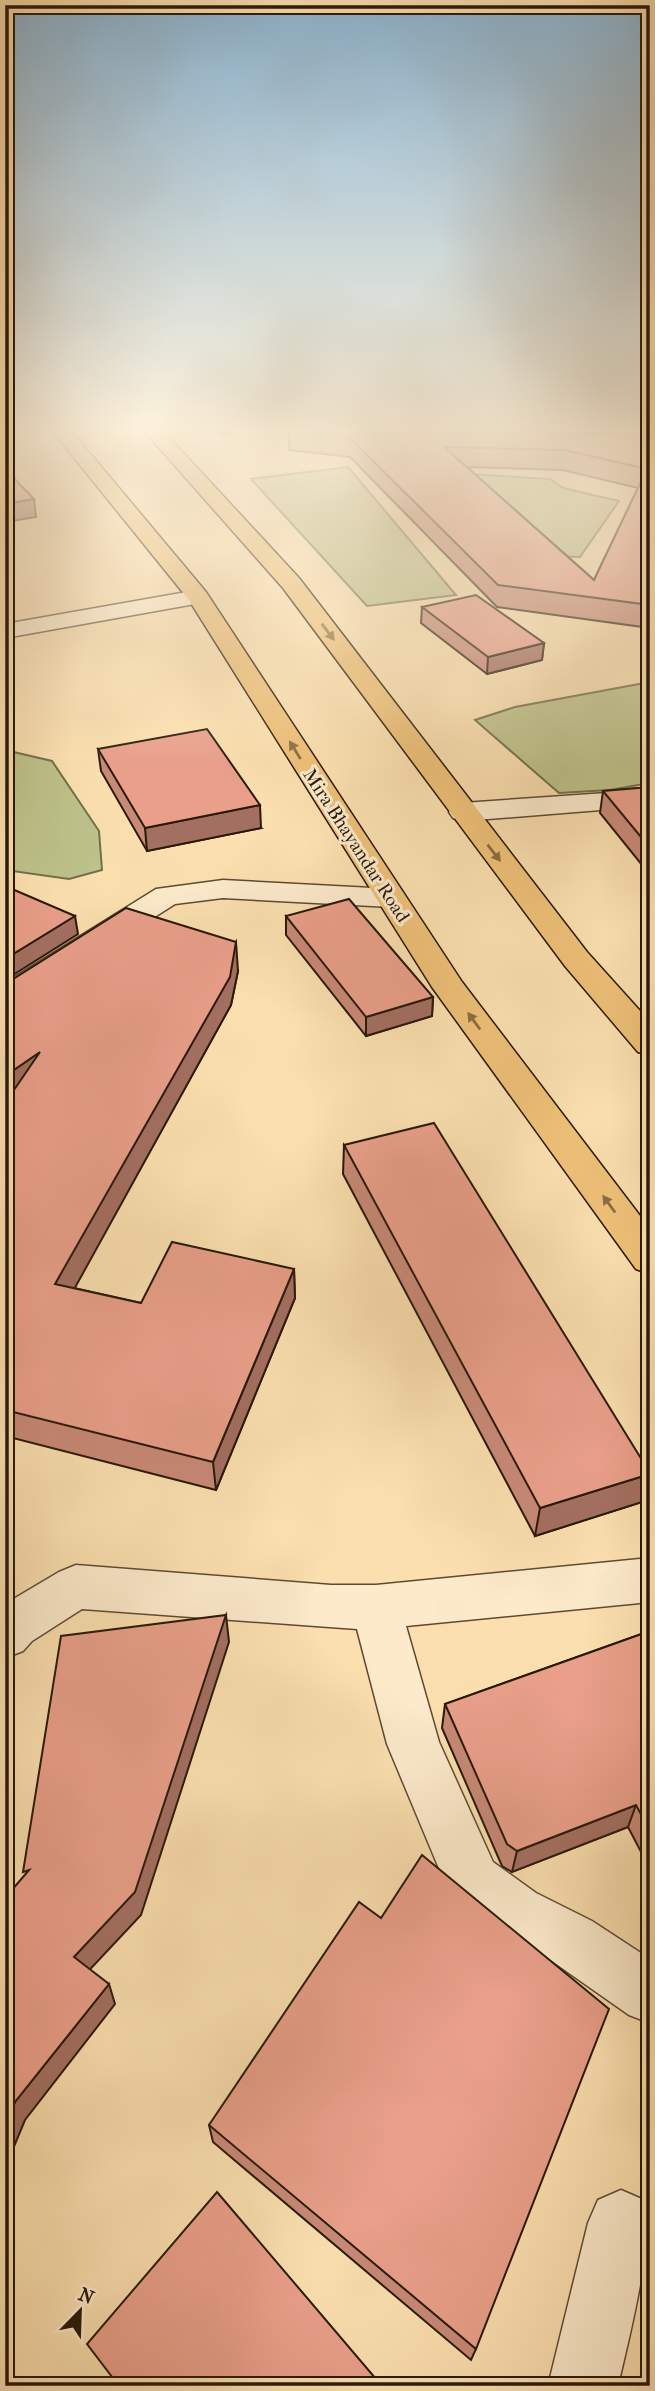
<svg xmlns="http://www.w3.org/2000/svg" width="655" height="2391" font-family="'IM FELL French Canon',serif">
	<rect width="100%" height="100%" fill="#fbdfaf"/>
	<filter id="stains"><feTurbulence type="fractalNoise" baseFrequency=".00286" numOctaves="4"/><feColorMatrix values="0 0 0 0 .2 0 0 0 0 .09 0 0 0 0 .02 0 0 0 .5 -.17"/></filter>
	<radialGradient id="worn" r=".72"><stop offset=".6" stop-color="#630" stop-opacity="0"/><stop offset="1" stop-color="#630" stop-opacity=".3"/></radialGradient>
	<!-- green -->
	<path fill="#bec28b" stroke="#746e4a" stroke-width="2" d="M 348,467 L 456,595 L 367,606 L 251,479 Z
		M 466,474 L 550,479 L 563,488 L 619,501 L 580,557 L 553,556 Z
		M 650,682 L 650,783 L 610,790 L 559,793 L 475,720 L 515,707 Z
		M 5,750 L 52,761 L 99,831 L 102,870 L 69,879 L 5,870 Z"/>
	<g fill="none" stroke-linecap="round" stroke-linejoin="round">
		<defs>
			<path id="street" d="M 198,590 L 209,597 L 206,602 L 5,638 L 5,624 Z
				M 650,790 L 650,806 L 463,821 L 453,818 L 449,812 L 453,806 L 463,803 Z
				M 223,880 L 391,889 L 402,891 L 406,898 L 402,905 L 391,907 L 223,898 L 175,904 L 17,1005 L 5,1008 L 5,983 L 156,889 Z
				M 650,1558 L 650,1602 L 406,1626 L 439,1742 L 493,1862 L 536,1893 L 592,1921 L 650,1959 L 650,2023 L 629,2015 L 552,1961 L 496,1933 L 453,1902 L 387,1744 L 357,1629 L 82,1609 L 32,1641 L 23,1651 L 5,1658 L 5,1604 L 59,1572 L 76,1565 L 331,1585 L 376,1585 Z
				M 621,2190 L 644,2200 C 655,2240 628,2341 618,2386 L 548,2386 L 588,2223 L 598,2200 Z"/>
			<path id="primary" d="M 54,433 L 73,433 L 206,592 L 462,982 L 650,1229 L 650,1274 L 636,1269 L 432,987 L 189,600 Z
				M 146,433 L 165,433 L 299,578 L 587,952 L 650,1022 L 650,1055 L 638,1052 L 565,966 L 283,588 Z"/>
		</defs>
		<!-- street casing -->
		<use href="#street" stroke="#5e4a33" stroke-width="3"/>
		<!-- primary casing -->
		<use href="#primary" stroke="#29190a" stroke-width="3"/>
		<!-- street -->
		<use href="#street" fill="#fceacb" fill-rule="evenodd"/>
		<!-- primary -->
		<use href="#primary" fill="#eec078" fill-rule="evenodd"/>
	</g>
	<!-- wall -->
	<path fill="#c88977" stroke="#29190a" stroke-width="2" fill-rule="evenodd" d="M 289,433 L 650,433 L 650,628 L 497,607 L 350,457 L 289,450 ZM 467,467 L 563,470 L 638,488 L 594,580 Z
		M 422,607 L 544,643 L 542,660 L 487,674 L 421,623 Z
		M 98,749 L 261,828 L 147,851 L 101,771 Z
		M 650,787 L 650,875 L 600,813 L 603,791 Z
		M 286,916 L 433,997 L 432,1016 L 366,1036 L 286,935 Z
		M 238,971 L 231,1005 L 74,1288 L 141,1303 L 294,1269 L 295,1298 L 216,1490 L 5,1436 L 5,981 Z
		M 344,1145 L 642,1502 L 535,1536 L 343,1174 Z
		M 650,1631 L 650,1869 L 628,1827 L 512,1872 L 502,1866 L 442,1728 L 445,1704 Z
		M 381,1918 L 476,2349 L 471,2360 L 213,2142 L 209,2125 Z"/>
	<!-- shaded-wall -->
	<path fill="#a36f61" stroke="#29190a" stroke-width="2" d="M 219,433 L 239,433 L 219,435 Z
		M 34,499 L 36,517 L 5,522 L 5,504 Z
		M 544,643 L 542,660 L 487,674 L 488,657 Z
		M 260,805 L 261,828 L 147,851 L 145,828 Z
		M 75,916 L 78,934 L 5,980 L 5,959 Z
		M 236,942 L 238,971 L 231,1005 L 61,1313 L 55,1284 Z
		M 433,997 L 432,1016 L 366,1036 L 366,1017 Z
		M 40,1052 L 5,1109 L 5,1076 Z
		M 294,1269 L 295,1298 L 216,1490 L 213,1462 Z
		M 650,1474 L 642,1502 L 535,1536 L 540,1508 Z
		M 226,1615 L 229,1642 L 141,1915 L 82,1978 L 74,1957 Z
		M 636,1805 L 628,1827 L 512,1872 L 517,1851 Z
		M 109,1984 L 115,2004 L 25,2120 L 5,2168 L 5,2126 L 15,2102 Z"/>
	<!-- building -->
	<path fill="#e99f8a" stroke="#29190a" stroke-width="2" fill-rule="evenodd" d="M 306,433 L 650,433 L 650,605 L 498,585 L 350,438 ZM 444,447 L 565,450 L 647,469 L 594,580 Z
		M 5,469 L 34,499 L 5,504 Z
		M 476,595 L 544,643 L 488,657 L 422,607 Z
		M 207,729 L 260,805 L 145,828 L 98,749 Z
		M 650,787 L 650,848 L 603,791 Z
		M 5,886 L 75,916 L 5,959 Z
		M 349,899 L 433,997 L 366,1017 L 286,916 Z
		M 126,908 L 236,942 L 230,977 L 55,1284 L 141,1303 L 172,1242 L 294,1269 L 213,1462 L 5,1410 L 5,1103 L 40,1052 L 5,1076 L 5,981 L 13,979 Z
		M 434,1123 L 650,1473 L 650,1474 L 540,1508 L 344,1145 Z
		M 226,1615 L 135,1892 L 74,1957 L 109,1984 L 15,2102 L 5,2126 L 5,1898 L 29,1870 L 23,1872 L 61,1636 Z
		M 650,1631 L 650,1831 L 636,1805 L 517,1851 L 507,1844 L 445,1704 Z
		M 422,1855 L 609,2009 L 476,2349 L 209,2125 L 359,1902 L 381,1918 Z
		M 217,2192 L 382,2386 L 119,2386 L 87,2344 Z"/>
	<!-- one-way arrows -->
	<defs><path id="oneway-solid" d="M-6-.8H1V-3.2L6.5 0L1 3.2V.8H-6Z" transform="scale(1.75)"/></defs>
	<g fill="#8c6c41">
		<use href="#oneway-solid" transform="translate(328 632) rotate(53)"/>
		<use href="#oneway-solid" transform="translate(295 750) rotate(-122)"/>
		<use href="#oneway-solid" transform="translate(494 853) rotate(52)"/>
		<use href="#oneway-solid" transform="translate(474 1021) rotate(-126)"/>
		<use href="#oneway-solid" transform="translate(609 1204) rotate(-126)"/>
	</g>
	<!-- sky -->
	<linearGradient id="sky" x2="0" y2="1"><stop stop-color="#8cb6d4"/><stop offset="0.56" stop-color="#fdf1db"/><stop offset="1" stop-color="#fdf1db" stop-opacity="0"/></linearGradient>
	<rect width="655" height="768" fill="url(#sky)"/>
	<g text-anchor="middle" stroke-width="6" stroke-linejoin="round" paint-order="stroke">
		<!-- far-street labels -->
		<g font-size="19" fill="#29190a" stroke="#fceacb">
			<text transform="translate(357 845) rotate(57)" y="7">Mira Bhayandar Road</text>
		</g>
	</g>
	<!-- margin -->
	<rect width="655" height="2391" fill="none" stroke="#fbdfaf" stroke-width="28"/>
	<rect x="7" y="7" width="641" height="2377" fill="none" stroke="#29190a" stroke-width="3.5"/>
	<rect x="14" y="14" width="627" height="2363" fill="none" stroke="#29190a" stroke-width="2"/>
	<!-- north arrow -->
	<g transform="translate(80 2311) rotate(23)" stroke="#fceacb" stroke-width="5" paint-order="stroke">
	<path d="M0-5L12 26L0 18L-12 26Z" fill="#29190a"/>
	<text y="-10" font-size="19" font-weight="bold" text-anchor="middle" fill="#29190a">N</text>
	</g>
	<rect width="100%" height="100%" filter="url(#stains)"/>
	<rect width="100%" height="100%" fill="url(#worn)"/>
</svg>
